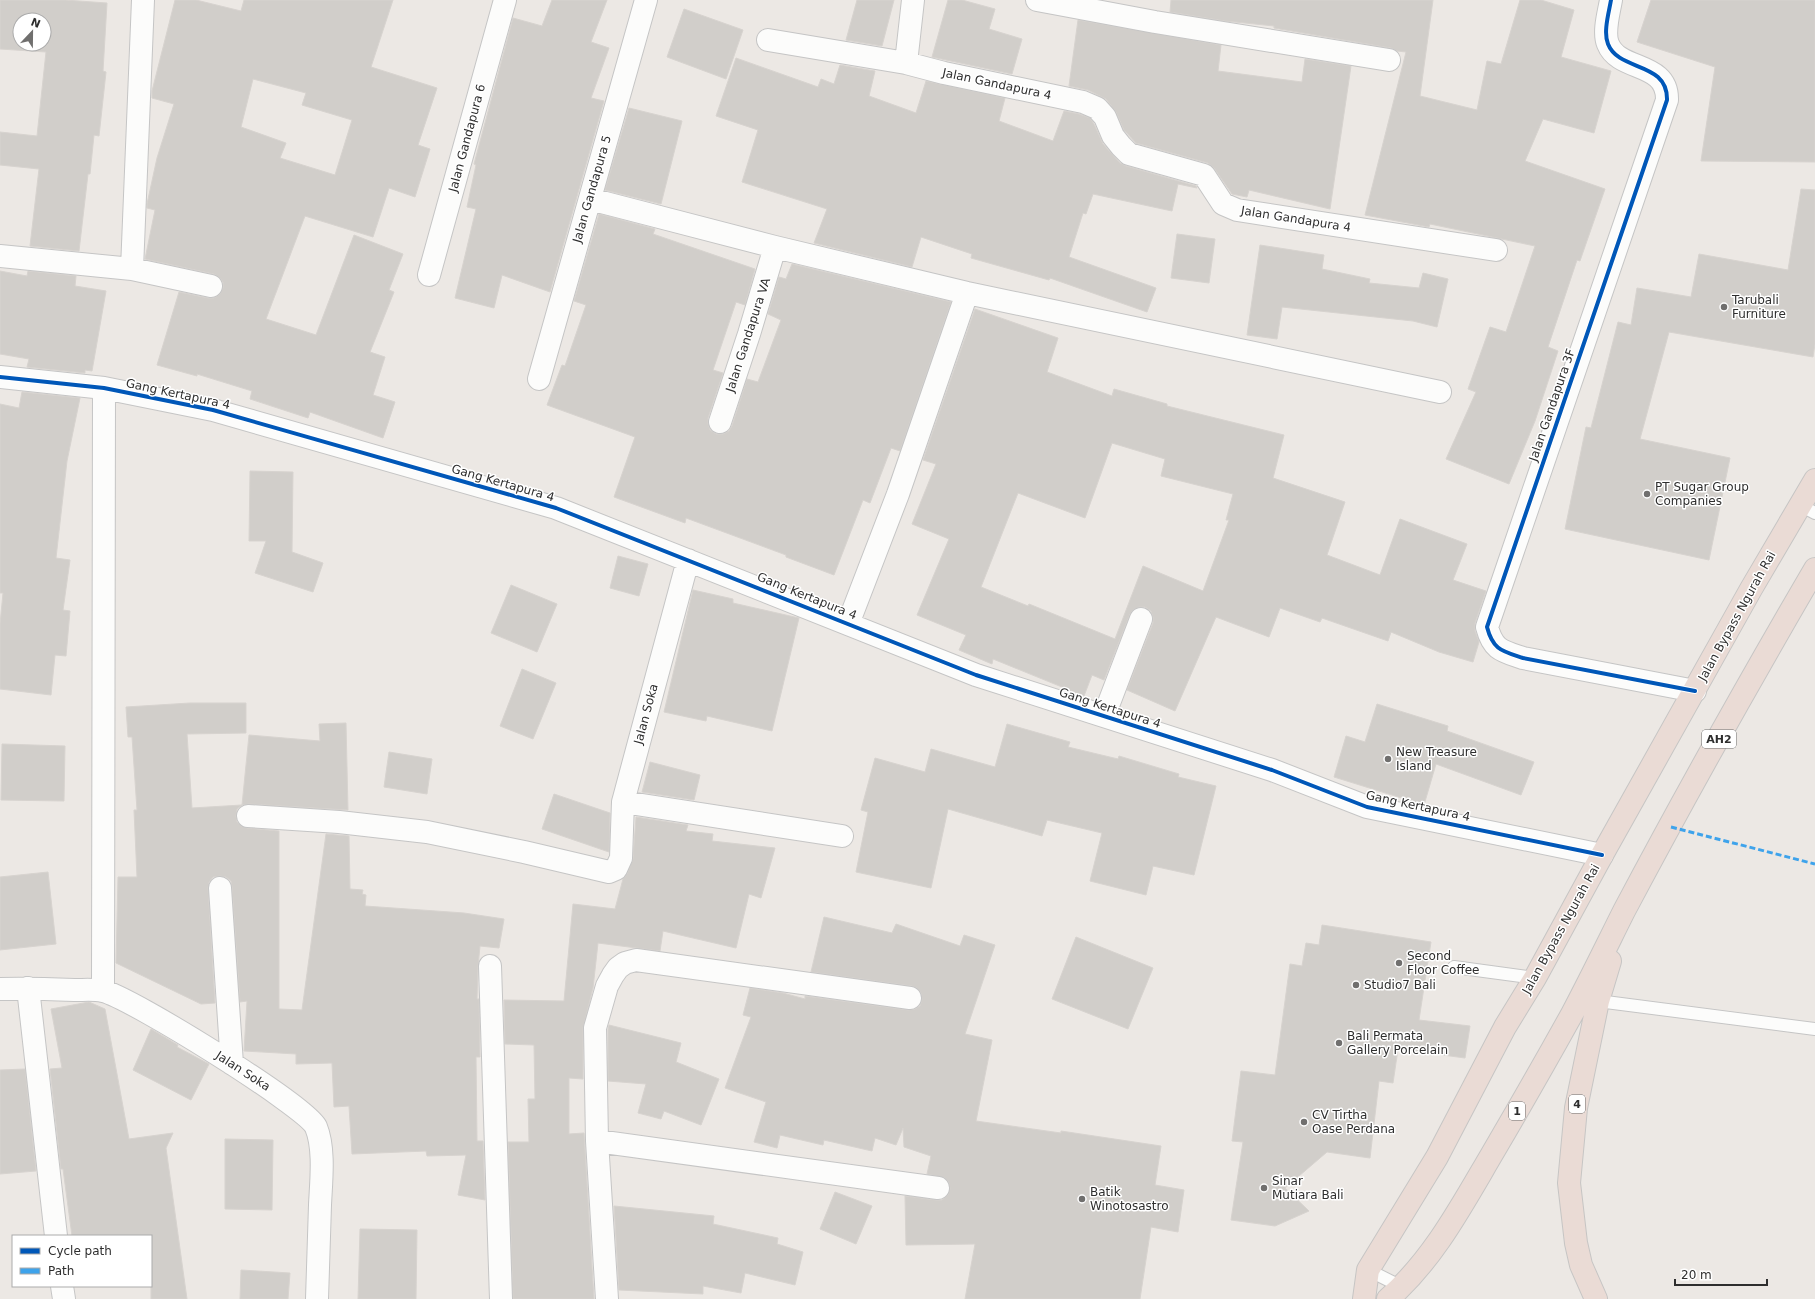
<svg xmlns="http://www.w3.org/2000/svg" width="1815" height="1299" font-family="'DejaVu Sans',sans-serif">
	<rect width="100%" height="100%" fill="#ece8e4"/>
	<!-- building -->
	<path fill="#d1ceca" stroke="#d7d3cf" fill-rule="evenodd" d="M 0,0 L 65,0 L 107,3 L 103,71 L 106,72 L 99,136 L 94,135 L 90,174 L 88,174 L 79,251 L 30,246 L 39,169 L 0,165 L 0,132 L 37,136 L 46,52 L 0,49 ZM 20,20 L 44,20 L 44,44 L 20,44 Z
		M 175,0 L 196,0 L 241,11 L 244,0 L 393,0 L 371,67 L 437,88 L 418,145 L 430,149 L 415,197 L 389,188 L 373,237 L 305,216 L 266,319 L 316,335 L 354,235 L 403,254 L 389,290 L 394,292 L 370,352 L 385,357 L 373,395 L 395,402 L 383,438 L 310,412 L 308,418 L 250,399 L 252,391 L 197,374 L 197,376 L 157,365 L 179,292 L 208,298 L 214,298 L 220,294 L 223,288 L 223,282 L 219,277 L 214,274 L 145,259 L 155,210 L 147,208 L 147,204 L 157,158 L 174,104 L 152,98 L 152,91 ZM 253,79 L 306,93 L 302,105 L 352,120 L 335,175 L 280,158 L 286,143 L 241,127 Z
		M 552,0 L 607,0 L 591,42 L 609,48 L 591,98 L 604,101 L 550,292 L 502,275 L 494,308 L 455,298 L 476,209 L 467,207 L 476,165 L 474,164 L 513,18 L 542,26 Z
		M 857,0 L 894,0 L 882,46 L 846,40 Z
		M 948,0 L 962,0 L 995,9 L 989,29 L 1022,39 L 1012,74 L 932,57 Z
		M 1171,0 L 1433,0 L 1420,96 L 1477,110 L 1487,61 L 1501,64 L 1520,0 L 1541,0 L 1574,10 L 1561,57 L 1611,71 L 1594,133 L 1543,119 L 1525,161 L 1605,189 L 1580,261 L 1577,260 L 1548,347 L 1558,351 L 1535,421 L 1509,484 L 1446,459 L 1476,392 L 1468,389 L 1490,327 L 1506,332 L 1535,246 L 1430,224 L 1429,227 L 1365,215 L 1406,52 L 1397,51 L 1391,48 L 1274,28 L 1274,26 L 1225,21 L 1170,12 Z
		M 1651,0 L 1815,0 L 1815,162 L 1701,161 L 1715,67 L 1637,42 Z
		M 684,9 L 743,30 L 726,79 L 667,57 Z
		M 1078,20 L 1221,45 L 1218,71 L 1302,82 L 1305,59 L 1351,66 L 1330,209 L 1249,190 L 1247,197 L 1232,194 L 1214,168 L 1208,163 L 1136,143 L 1124,130 L 1116,112 L 1106,99 L 1088,90 L 1069,86 Z
		M 736,58 L 818,87 L 821,79 L 834,84 L 840,65 L 875,71 L 869,96 L 916,113 L 926,81 L 1005,98 L 999,121 L 1053,141 L 1064,111 L 1079,114 L 1090,118 L 1094,124 L 1103,144 L 1120,163 L 1126,166 L 1196,186 L 1197,188 L 1178,184 L 1172,211 L 1093,194 L 1086,214 L 1083,213 L 1069,257 L 1156,288 L 1147,312 L 1050,278 L 1049,280 L 971,258 L 972,254 L 921,237 L 912,267 L 814,243 L 827,209 L 742,182 L 758,130 L 716,116 Z
		M 629,108 L 682,121 L 661,204 L 605,190 Z
		M 1801,189 L 1815,190 L 1815,344 L 1813,357 L 1669,332 L 1640,439 L 1730,458 L 1709,560 L 1565,529 L 1586,427 L 1591,428 L 1618,322 L 1631,325 L 1637,288 L 1691,297 L 1699,254 L 1788,270 Z
		M 599,214 L 655,229 L 653,234 L 755,269 L 745,305 L 736,302 L 713,370 L 723,373 L 708,418 L 708,424 L 710,430 L 716,434 L 723,434 L 729,431 L 732,426 L 747,379 L 758,382 L 781,320 L 768,314 L 779,277 L 786,279 L 792,264 L 951,302 L 900,451 L 891,448 L 870,503 L 863,500 L 834,575 L 786,557 L 786,555 L 686,518 L 685,523 L 614,497 L 635,437 L 547,405 L 562,365 L 565,366 L 586,305 L 574,301 Z
		M 1177,234 L 1215,239 L 1209,283 L 1171,278 Z
		M 1260,245 L 1324,255 L 1322,269 L 1370,279 L 1369,283 L 1419,288 L 1423,273 L 1448,279 L 1437,327 L 1413,321 L 1282,307 L 1277,339 L 1247,335 Z
		M 0,271 L 27,276 L 28,271 L 76,276 L 75,286 L 106,291 L 92,371 L 85,370 L 85,373 L 27,367 L 29,359 L 0,354 Z
		M 975,309 L 1058,338 L 1047,372 L 1112,396 L 1114,389 L 1167,404 L 1167,406 L 1284,435 L 1273,478 L 1345,502 L 1327,555 L 1380,575 L 1400,519 L 1467,544 L 1453,580 L 1486,591 L 1475,623 L 1475,631 L 1479,642 L 1473,662 L 1439,652 L 1391,632 L 1388,641 L 1322,618 L 1320,622 L 1280,608 L 1269,637 L 1216,617 L 1175,711 L 1127,690 L 1153,623 L 1153,617 L 1151,611 L 1145,607 L 1139,607 L 1133,610 L 1130,614 L 1104,680 L 1092,675 L 1084,696 L 993,659 L 992,664 L 959,650 L 966,635 L 917,615 L 949,539 L 912,524 L 936,464 L 923,460 ZM 1112,443 L 1165,459 L 1161,476 L 1233,494 L 1226,520 L 1229,520 L 1203,591 L 1143,566 L 1115,639 L 1029,604 L 1028,606 L 981,587 L 1018,493 L 1085,518 Z
		M 22,392 L 80,398 L 67,461 L 56,558 L 70,560 L 63,610 L 70,611 L 66,656 L 55,655 L 51,695 L 0,689 L 0,624 L 3,593 L 0,593 L 0,404 L 19,408 Z
		M 250,471 L 293,472 L 292,552 L 323,563 L 313,592 L 255,573 L 266,541 L 249,541 Z
		M 618,556 L 648,564 L 639,596 L 610,588 Z
		M 511,585 L 557,604 L 537,652 L 491,633 Z
		M 693,590 L 733,599 L 733,603 L 799,618 L 772,731 L 707,716 L 706,721 L 664,712 Z
		M 522,669 L 556,683 L 533,739 L 500,726 Z
		M 190,703 L 246,703 L 246,733 L 187,734 L 192,808 L 242,805 L 237,809 L 236,816 L 237,822 L 241,826 L 247,828 L 279,831 L 279,1009 L 302,1010 L 326,834 L 349,836 L 350,889 L 363,890 L 362,894 L 366,895 L 365,906 L 464,913 L 504,919 L 499,948 L 480,946 L 478,966 L 477,999 L 479,999 L 480,1057 L 476,1057 L 477,1141 L 483,1141 L 485,1200 L 458,1195 L 466,1155 L 427,1156 L 426,1151 L 352,1154 L 349,1106 L 334,1107 L 332,1063 L 296,1064 L 296,1054 L 244,1051 L 247,1001 L 240,1002 L 232,887 L 231,881 L 226,877 L 220,876 L 213,877 L 209,882 L 208,888 L 215,1003 L 201,1004 L 116,963 L 118,877 L 137,877 L 134,810 L 137,810 L 132,737 L 128,737 L 126,707 Z
		M 1377,704 L 1448,726 L 1447,731 L 1534,762 L 1521,795 L 1436,764 L 1424,805 L 1334,777 L 1346,736 L 1365,742 Z
		M 346,723 L 348,810 L 249,804 L 242,805 L 249,735 L 320,741 L 319,724 Z
		M 1007,724 L 1070,742 L 1068,747 L 1118,759 L 1119,756 L 1179,774 L 1178,777 L 1216,786 L 1194,875 L 1153,866 L 1146,895 L 1090,881 L 1102,833 L 1047,820 L 1042,836 L 948,809 L 931,888 L 856,872 L 868,812 L 861,810 L 875,758 L 925,772 L 931,749 L 995,767 Z
		M 2,744 L 65,746 L 64,801 L 1,800 Z
		M 389,752 L 432,759 L 427,794 L 384,787 Z
		M 650,762 L 700,775 L 694,800 L 642,792 Z
		M 554,794 L 610,813 L 609,852 L 542,829 Z
		M 636,817 L 688,825 L 686,831 L 713,834 L 712,841 L 775,848 L 761,898 L 749,894 L 736,948 L 663,931 L 660,951 L 598,943 L 593,988 L 583,1028 L 583,1079 L 569,1078 L 569,1134 L 584,1133 L 594,1299 L 513,1299 L 508,1142 L 529,1142 L 528,1099 L 535,1099 L 534,1045 L 505,1044 L 504,1000 L 564,1001 L 573,904 L 615,909 L 623,879 L 627,874 L 633,859 Z
		M 48,872 L 56,944 L 0,950 L 0,877 Z
		M 824,917 L 892,933 L 896,924 L 960,946 L 964,935 L 995,945 L 965,1034 L 992,1040 L 976,1121 L 1061,1133 L 1061,1131 L 1161,1146 L 1155,1185 L 1184,1190 L 1178,1232 L 1151,1227 L 1140,1299 L 965,1299 L 975,1244 L 906,1245 L 905,1196 L 936,1200 L 942,1200 L 948,1195 L 950,1189 L 949,1183 L 945,1178 L 927,1174 L 931,1156 L 904,1147 L 903,1128 L 896,1145 L 875,1138 L 872,1151 L 824,1140 L 823,1145 L 780,1135 L 777,1148 L 754,1142 L 766,1102 L 725,1088 L 751,1017 L 743,1015 L 750,988 L 783,993 L 805,999 L 805,996 L 908,1010 L 915,1009 L 920,1006 L 922,1000 L 921,993 L 917,988 L 912,986 L 811,972 Z
		M 1322,925 L 1431,942 L 1419,1020 L 1470,1026 L 1465,1058 L 1398,1049 L 1393,1083 L 1379,1081 L 1370,1158 L 1327,1152 L 1285,1188 L 1309,1211 L 1275,1226 L 1231,1220 L 1243,1142 L 1232,1141 L 1241,1071 L 1275,1075 L 1290,964 L 1302,966 L 1306,943 L 1319,945 Z
		M 1076,937 L 1153,968 L 1128,1029 L 1052,999 Z
		M 89,1002 L 105,1009 L 129,1139 L 173,1133 L 166,1148 L 187,1299 L 151,1299 L 151,1236 L 72,1236 L 63,1169 L 61,1169 L 50,1069 L 62,1068 L 51,1009 Z
		M 609,1025 L 681,1043 L 676,1062 L 719,1079 L 701,1125 L 664,1111 L 661,1119 L 638,1113 L 646,1084 L 608,1081 L 608,1030 Z
		M 151,1029 L 178,1045 L 177,1047 L 209,1064 L 191,1100 L 133,1070 Z
		M 25,1069 L 36,1171 L 0,1174 L 0,1070 Z
		M 225,1139 L 273,1140 L 272,1210 L 225,1209 Z
		M 835,1192 L 872,1206 L 856,1244 L 820,1229 Z
		M 614,1206 L 714,1216 L 713,1224 L 778,1238 L 777,1244 L 803,1252 L 795,1285 L 745,1273 L 741,1293 L 703,1286 L 703,1294 L 619,1290 Z
		M 360,1229 L 417,1230 L 416,1299 L 358,1299 Z
		M 241,1270 L 290,1273 L 288,1299 L 240,1299 Z"/>
	<g fill="none" stroke-linecap="round" stroke-linejoin="round">
		<defs>
			<path id="lane" d="M 1800,505 L 1815,513
				M 1454,967 L 1535,978
				M 1598,1001 L 1815,1029
				M 1368,1270 L 1402,1287"/>
			<path id="street" d="M 1037,0 L 1155,22 L 1389,60
				M 1611,0 C 1609,12 1603,32 1608,44 C 1619,72 1668,61 1667,100 L 1487,627 C 1493,650 1502,651 1523,658 L 1695,691
				M 768,40 L 906,63 L 944,73 L 1083,102 L 1097,108 L 1105,117 L 1113,136 L 1121,146 L 1129,154 L 1204,175 L 1223,204 L 1237,210 L 1496,250
				M 906,63 L 913,0
				M 590,199 L 775,247 L 967,293 L 1440,392
				M 0,256 L 132,269 L 211,286
				M 132,269 L 143,0
				M 429,275 L 505,0
				M 0,377 L 104,388 L 213,410 L 556,508 L 976,675 L 1272,770 L 1367,807 L 1602,855
				M 539,379 L 646,0
				M 720,422 L 749,334 L 775,247
				M 848,624 L 898,494 L 967,293
				M 1104,716 L 1141,619
				M 623,802 L 842,836
				M 248,816 L 339,822 L 427,832 L 524,852 L 609,872 L 616,869 L 621,858 L 623,802 L 688,560
				M 220,888 L 232,1064
				M 490,966 L 501,1299
				M 28,988 L 56,1236
				M 0,989 C 25,988 50,989 76,990 C 84,990 95,989 103,991 C 130,997 306,1106 316,1127 C 325,1149 321,1182 320,1205 C 319,1237 318,1268 317,1299
				M 103,991 L 104,388
				M 597,1141 L 938,1188
				M 62,1286 L 64,1299
				M 607,1299 L 597,1141 L 595,1028 L 607,986 L 613,975 L 618,968 L 625,963 L 636,960 L 910,998"/>
			<path id="highway" d="M 1364,1299 L 1368,1270 L 1437,1157 L 1505,1027 L 1535,978 L 1602,855 L 1751,589 L 1815,480
				M 1388,1299 C 1433,1260 1462,1205 1492,1154 C 1519,1108 1546,1061 1572,1014 C 1590,980 1607,945 1624,911 C 1685,796 1749,682 1815,569
				M 1596,1299 L 1581,1265 L 1576,1243 L 1569,1183 L 1576,1108 L 1598,1001 L 1610,961"/>
		</defs>
		<!-- lane casing -->
		<use href="#lane" stroke="#c5c5c5" stroke-width="14"/>
		<!-- street casing -->
		<use href="#street" stroke="#c5c5c5" stroke-width="24"/>
		<!-- highway casing -->
		<use href="#highway" stroke="#c6c5c4" stroke-width="24"/>
		<!-- lane -->
		<use href="#lane" stroke="#fcfcfb" stroke-width="12"/>
		<!-- street -->
		<use href="#street" stroke="#fcfcfb" stroke-width="22"/>
		<!-- highway -->
		<use href="#highway" stroke="#eadbd5" stroke-width="22"/>
		<!-- quiet -->
		<path stroke="#3ea3eb" stroke-width="3" stroke-dasharray="6 3" stroke-linecap="butt" d="M 1671,827 L 1815,864"/>
		<defs>
			<path id="cycleway" d="M 1611,0 C 1609,12 1603,32 1608,44 C 1619,72 1668,61 1667,100 L 1487,627 C 1493,650 1502,651 1523,658 L 1695,691
				M 0,377 L 104,388 L 213,410 L 556,508 L 976,675 L 1272,770 L 1367,807 L 1602,855"/>
		</defs>
		<!-- cycleway casing -->
		<use href="#cycleway" stroke="#fff" stroke-width="6"/>
		<!-- cycleway -->
		<use href="#cycleway" stroke="#0057b8" stroke-width="4"/>
	</g>
	<!-- markers -->
	<g fill="#706f6e" stroke="#fff" stroke-width="1.5">
		<circle cx="1724" cy="307" r="4"/>
		<circle cx="1647" cy="494" r="4"/>
		<circle cx="1388" cy="759" r="4"/>
		<circle cx="1399" cy="963" r="4"/>
		<circle cx="1356" cy="985" r="4"/>
		<circle cx="1339" cy="1043" r="4"/>
		<circle cx="1304" cy="1122" r="4"/>
		<circle cx="1264" cy="1188" r="4"/>
		<circle cx="1082" cy="1199" r="4"/>
	</g>
	<g text-anchor="middle" stroke-width="3" stroke-linejoin="round" paint-order="stroke">
		<!-- shield labels -->
		<g fill="#fff" stroke="#6d6d6d" stroke-width="1">
			<rect x="1702" y="730" width="34" height="18" rx="3"/>
			<rect x="1569" y="1095" width="16" height="18" rx="3"/>
			<rect x="1509" y="1102" width="16" height="18" rx="3"/>
		</g>
		<g font-size="11" font-weight="bold" fill="#2e2e2e">
			<text x="1719" y="743">AH2</text>
			<text x="1577" y="1108">4</text>
			<text x="1517" y="1115">1</text>
		</g>
		<!-- street labels -->
		<g font-size="12" fill="#2e2e2e" stroke="#fff">
			<text transform="translate(997 84) rotate(12)" y="4">Jalan Gandapura 4</text>
			<text transform="translate(467 138) rotate(-75)" y="4">Jalan Gandapura 6</text>
			<text transform="translate(592 189) rotate(-74)" y="4">Jalan Gandapura 5</text>
			<text transform="translate(1296 219) rotate(9)" y="4">Jalan Gandapura 4</text>
			<text transform="translate(748 335) rotate(-72)" y="4">Jalan Gandapura VA</text>
			<text transform="translate(178 394) rotate(12)" y="4">Gang Kertapura 4</text>
			<text transform="translate(1552 405) rotate(-71)" y="4">Jalan Gandapura 3F</text>
			<text transform="translate(503 483) rotate(16)" y="4">Gang Kertapura 4</text>
			<text transform="translate(807 596) rotate(22)" y="4">Gang Kertapura 4</text>
			<text transform="translate(1737 616) rotate(-61)" y="4">Jalan Bypass Ngurah Rai</text>
			<text transform="translate(1110 708) rotate(18)" y="4">Gang Kertapura 4</text>
			<text transform="translate(646 714) rotate(-75)" y="4">Jalan Soka</text>
			<text transform="translate(1418 806) rotate(12)" y="4">Gang Kertapura 4</text>
			<text transform="translate(1561 929) rotate(-61)" y="4">Jalan Bypass Ngurah Rai</text>
			<text transform="translate(243 1071) rotate(33)" y="4">Jalan Soka</text>
		</g>
		<!-- poi labels -->
		<g font-size="12" fill="#2e2e2e" stroke="#fff" text-anchor="start">
			<text x="1732" y="304">Tarubali<tspan x="1732" dy="14">Furniture</tspan></text>
			<text x="1655" y="491">PT Sugar Group<tspan x="1655" dy="14">Companies</tspan></text>
			<text x="1396" y="756">New Treasure<tspan x="1396" dy="14">Island</tspan></text>
			<text x="1407" y="960">Second<tspan x="1407" dy="14">Floor Coffee</tspan></text>
			<text x="1364" y="989">Studio7 Bali</text>
			<text x="1347" y="1040">Bali Permata<tspan x="1347" dy="14">Gallery Porcelain</tspan></text>
			<text x="1312" y="1119">CV Tirtha<tspan x="1312" dy="14">Oase Perdana</tspan></text>
			<text x="1272" y="1185">Sinar<tspan x="1272" dy="14">Mutiara Bali</tspan></text>
			<text x="1090" y="1196">Batik<tspan x="1090" dy="14">Winotosastro</tspan></text>
		</g>
	</g>
	<!-- legend -->
	<rect x="12" y="1235" width="140" height="52" fill="#ffffff" stroke="#ababab"/>
	<rect x="20" y="1248" width="20" height="6" fill="#0057b8" stroke="#ababab"/>
	<text x="48" y="1255" font-size="12" fill="#2e2e2e">Cycle path</text>
	<rect x="20" y="1268" width="20" height="6" fill="#3ea3eb" stroke="#ababab"/>
	<text x="48" y="1275" font-size="12" fill="#2e2e2e">Path</text>
	<!-- north arrow -->
	<g transform="translate(32 32) rotate(22)"><circle r="19" fill="#ffffff" stroke="#ababab"/>
	<path d="M0-3L7 15L0 10L-7 15Z" fill="#706f6e"/>
	<text y="-6" font-size="11" font-weight="bold" text-anchor="middle" fill="#2e2e2e">N</text>
	</g>
	<!-- scale -->
	<path d="M1675 1279v6h92v-6" fill="none" stroke="#2e2e2e" stroke-width="2"/>
	<text x="1681" y="1279" font-size="12" fill="#2e2e2e" stroke="#ffffff" stroke-width="3" paint-order="stroke">20 m</text>
</svg>
